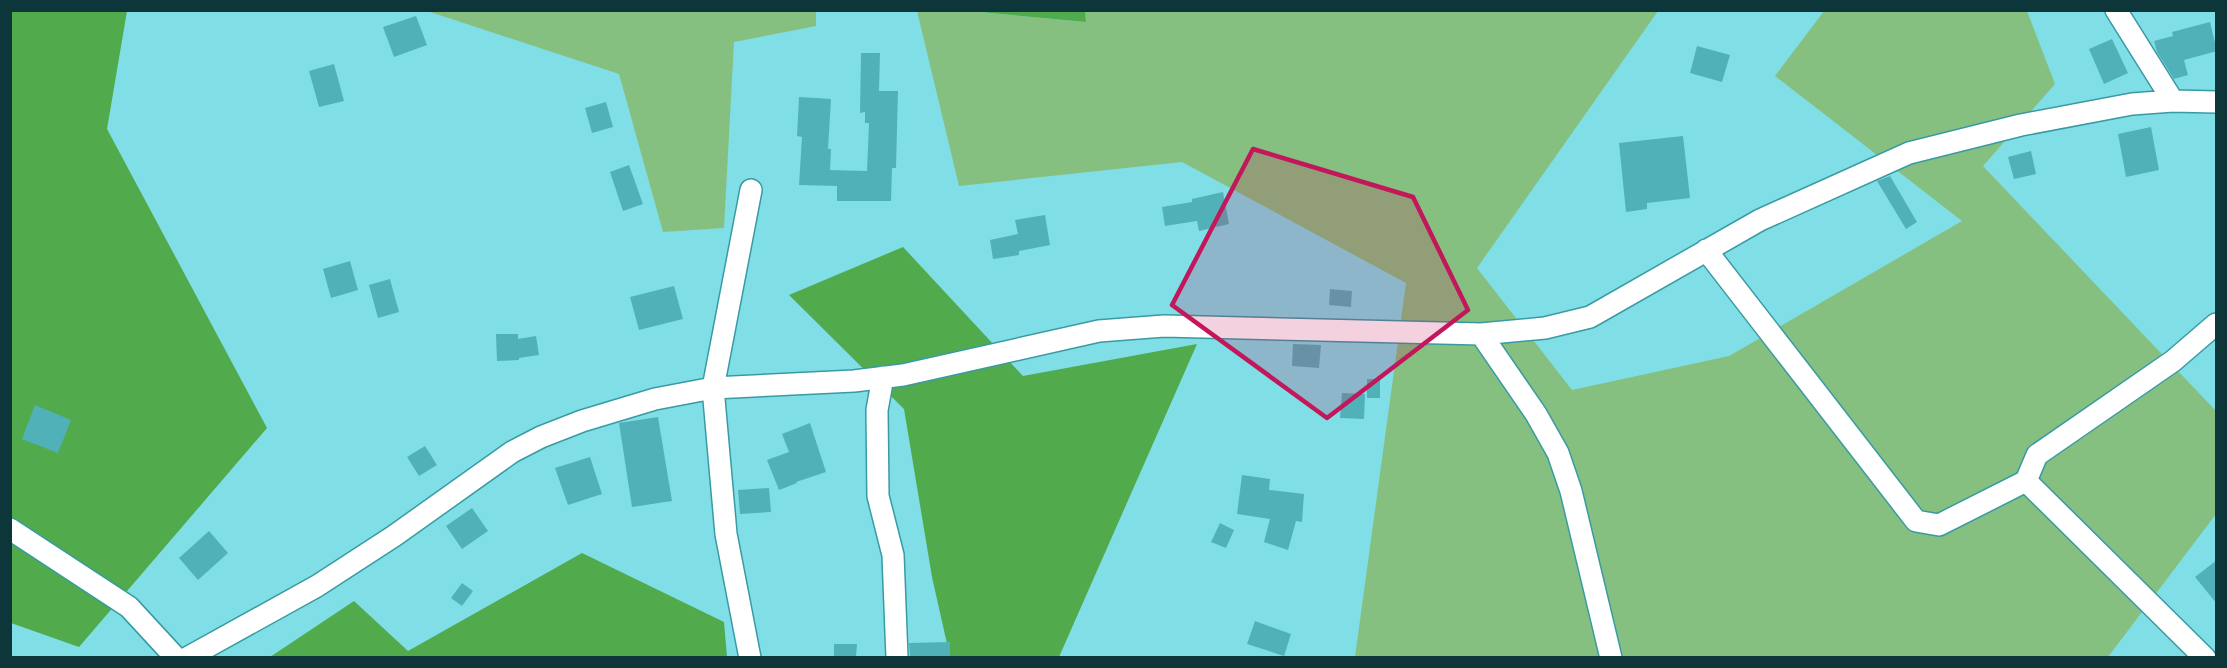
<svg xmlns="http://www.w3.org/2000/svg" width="2227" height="668" font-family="Signika,sans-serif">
	<rect width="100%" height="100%" fill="#80dee6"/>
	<!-- green -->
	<path fill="#86c080" d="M 427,11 L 816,10 L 816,26 L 734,42 L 724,228 L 663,232 L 619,74 Z
		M 917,11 L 969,11 L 1086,22 L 1085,11 L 1658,11 L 1477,268 L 1572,390 L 1729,356 L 1962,221 L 1775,76 L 1824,11 L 2027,11 L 2055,84 L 1983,166 L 2216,411 L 2216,514 L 2108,657 L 1355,657 L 1406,283 L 1182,162 L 959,186 Z"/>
	<!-- forest -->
	<path fill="#51aa4b" d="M 11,11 L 127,11 L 107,129 L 267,428 L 79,647 L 11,623 Z
		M 969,11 L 1085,11 L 1086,22 Z
		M 903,247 L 1023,376 L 1197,344 L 1059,657 L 950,657 L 932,577 L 904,409 L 789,295 Z
		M 582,553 L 724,622 L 727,657 L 270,657 L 354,601 L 408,651 Z"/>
	<!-- building -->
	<path fill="#51b1b9" d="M 416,16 L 427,45 L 394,57 L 383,27 Z
		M 2210,22 L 2217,51 L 2184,60 L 2188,75 L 2174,79 L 2157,52 L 2154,41 L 2173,36 L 2172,32 Z
		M 2112,39 L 2128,73 L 2104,84 L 2089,49 Z
		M 1697,46 L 1730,55 L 1722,82 L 1690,73 Z
		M 861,53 L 880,53 L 879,91 L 898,91 L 896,168 L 892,168 L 891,201 L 837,201 L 837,186 L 799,185 L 802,137 L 797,136 L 799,97 L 831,99 L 828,149 L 831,149 L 830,170 L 867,171 L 869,123 L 865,123 L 865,112 L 860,113 Z
		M 334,64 L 344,101 L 319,107 L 309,71 Z
		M 606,102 L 613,127 L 592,133 L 585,108 Z
		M 2151,127 L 2159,170 L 2126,177 L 2118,134 Z
		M 1683,136 L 1690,198 L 1647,203 L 1647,209 L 1626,212 L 1619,143 Z
		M 2031,151 L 2036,174 L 2014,179 L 2008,157 Z
		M 629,165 L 643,204 L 623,211 L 610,172 Z
		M 1890,176 L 1917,222 L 1906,229 L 1877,181 Z
		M 1223,192 L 1229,224 L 1199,231 L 1197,221 L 1165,226 L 1162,207 L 1192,202 L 1192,199 Z
		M 1045,215 L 1050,245 L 1019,251 L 1019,255 L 993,259 L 990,240 L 1018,234 L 1015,220 Z
		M 350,261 L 358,290 L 331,298 L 323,269 Z
		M 390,279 L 399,312 L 378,318 L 369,285 Z
		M 674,286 L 683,319 L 639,330 L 630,297 Z
		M 1330,289 L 1352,291 L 1351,307 L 1329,305 Z
		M 496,334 L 518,334 L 518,339 L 536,336 L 539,355 L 519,358 L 519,360 L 497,361 Z
		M 1293,344 L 1321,345 L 1319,368 L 1292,366 Z
		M 1367,379 L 1380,379 L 1380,398 L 1367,398 Z
		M 1342,393 L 1365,394 L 1364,419 L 1340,418 Z
		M 35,405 L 71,420 L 58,453 L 22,439 Z
		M 658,417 L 672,501 L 632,507 L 619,423 Z
		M 810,423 L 826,472 L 796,482 L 797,483 L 779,490 L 767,460 L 789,452 L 782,434 Z
		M 425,446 L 437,465 L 419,476 L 407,457 Z
		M 590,457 L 602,494 L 568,505 L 555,468 Z
		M 1242,475 L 1270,479 L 1269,490 L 1304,494 L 1302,522 L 1296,521 L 1288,550 L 1264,542 L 1270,519 L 1237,514 Z
		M 769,488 L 771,512 L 740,514 L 738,490 Z
		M 472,508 L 488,531 L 462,549 L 446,526 Z
		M 1220,523 L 1234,530 L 1226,548 L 1211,542 Z
		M 209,531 L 228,553 L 198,580 L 179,558 Z
		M 2217,560 L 2217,604 L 2195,577 Z
		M 462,583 L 473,591 L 462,606 L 451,598 Z
		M 1255,621 L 1291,634 L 1284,656 L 1247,644 Z
		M 950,642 L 950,657 L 910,657 L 909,643 Z
		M 834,644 L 857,644 L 856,657 L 834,657 Z"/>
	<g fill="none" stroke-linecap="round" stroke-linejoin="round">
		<defs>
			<path id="minor" d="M 2116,10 L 2173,101
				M 1706,250 L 1916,521 L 1939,525 L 2026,481 L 2205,658
				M 1481,334 L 1536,414 L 1558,453 L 1571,491 L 1611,658
				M 883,377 L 877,410 L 878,496 L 893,555 L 897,658
				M 2026,481 L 2037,455 L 2173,361 L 2216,324
				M 10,529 L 129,607 L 176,658
				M 187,658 L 317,586 L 394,536 L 512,452 L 541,437 L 582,421 L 655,399 L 713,388 L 854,381 L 903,375 L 1099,331 L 1164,326 L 1481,334 L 1545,328 L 1590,317 L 1760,220 L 1909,153 L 2021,125 L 2132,104 L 2173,101 L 2216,102
				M 750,658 L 726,534 L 713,388 L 751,190"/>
		</defs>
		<!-- minor casing -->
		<use href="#minor" stroke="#389ba3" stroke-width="24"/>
		<!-- minor -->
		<use href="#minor" stroke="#fff" stroke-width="21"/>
	</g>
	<!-- marked area -->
	<path fill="#c2185b" fill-opacity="0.2" stroke="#c2185b" stroke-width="4.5" stroke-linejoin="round" d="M 1253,149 L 1413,197 L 1468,310 L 1327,418 L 1172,305 Z"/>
	<!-- border -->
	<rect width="2227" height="668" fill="none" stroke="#0c3639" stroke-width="24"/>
</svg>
